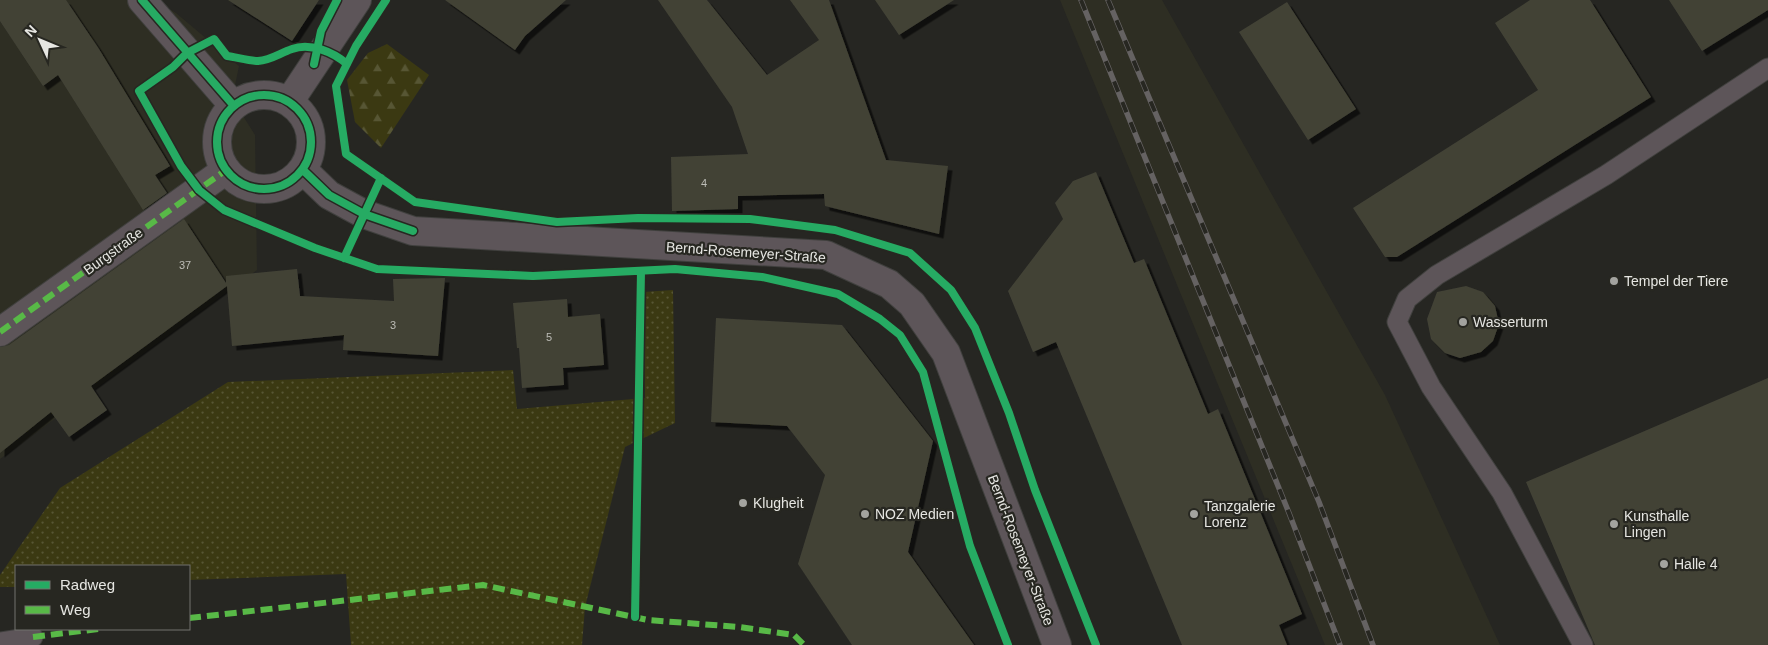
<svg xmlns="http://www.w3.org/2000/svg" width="1768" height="645" font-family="Arial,sans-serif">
	<defs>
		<pattern id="grass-dots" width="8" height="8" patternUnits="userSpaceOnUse" patternTransform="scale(1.25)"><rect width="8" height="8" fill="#3b3912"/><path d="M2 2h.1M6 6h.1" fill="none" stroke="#575634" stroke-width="1.8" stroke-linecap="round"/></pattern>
		<pattern id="forest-firs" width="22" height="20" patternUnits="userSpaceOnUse" patternTransform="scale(1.25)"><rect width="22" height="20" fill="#3b3912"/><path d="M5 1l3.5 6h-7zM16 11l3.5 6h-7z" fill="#575634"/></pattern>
		<filter id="shadow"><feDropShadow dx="4.5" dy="4.5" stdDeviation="0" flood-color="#0009"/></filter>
	</defs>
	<rect width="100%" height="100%" fill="#262622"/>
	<!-- built -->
	<path fill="#2e2e23" d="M 0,0 L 155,0 L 176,13 L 239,66 L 235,85 L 243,116 L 255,135 L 257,270 L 0,459 Z
		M 1060,0 L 1162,0 L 1385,395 L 1500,645 L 1325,645 Z"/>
	<!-- grass -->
	<path fill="url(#grass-dots)" d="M 673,290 L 675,423 L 625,447 L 585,607 L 582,645 L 351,645 L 346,574 L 189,580 L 189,566 L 16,566 L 16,587 L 0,587 L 0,575 L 60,488 L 228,382 L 513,370 L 517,409 L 645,398 L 643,292 Z"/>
	<!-- forest -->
	<path fill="url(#forest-firs)" d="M 387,44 L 429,75 L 381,148 L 355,122 L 347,80 L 368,53 Z"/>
	<!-- building -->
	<path fill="#424236" filter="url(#shadow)" d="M 0,0 L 66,0 L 99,49 L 170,166 L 155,175 L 167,193 L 143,210 L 58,75 L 43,86 L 0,21 Z
		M 228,0 L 319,0 L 292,41 Z
		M 445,0 L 566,0 L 525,36 L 515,50 Z
		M 658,0 L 707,0 L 767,75 L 819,40 L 790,0 L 829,0 L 886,160 L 948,166 L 939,234 L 825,206 L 824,194 L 738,196 L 738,209 L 672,211 L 671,157 L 748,154 L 732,107 Z
		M 875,0 L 954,0 L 899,35 Z
		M 1530,0 L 1590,0 L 1651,97 L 1397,257 L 1385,257 L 1353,208 L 1538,90 L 1495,23 Z
		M 1669,0 L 1768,0 L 1768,10 L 1702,51 Z
		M 1287,2 L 1356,109 L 1308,140 L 1239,32 Z
		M 1096,172 L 1134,263 L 1144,259 L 1208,414 L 1218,409 L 1302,614 L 1279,625 L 1287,645 L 1182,645 L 1056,342 L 1033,352 L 1008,291 L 1063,219 L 1055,203 L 1073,181 Z
		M 184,219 L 226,283 L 226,276 L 297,269 L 300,296 L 394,301 L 393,279 L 445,278 L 438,356 L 343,350 L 344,335 L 232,346 L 227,286 L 91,386 L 107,410 L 69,437 L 51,412 L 0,453 L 0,347 L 9,345 Z
		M 1466,286 L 1483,292 L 1495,306 L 1499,324 L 1493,341 L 1481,352 L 1460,358 L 1445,353 L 1431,339 L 1427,319 L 1437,292 Z
		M 567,299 L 568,317 L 600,314 L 604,365 L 563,368 L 564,385 L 522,388 L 519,348 L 517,348 L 513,303 Z
		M 716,318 L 842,325 L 933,441 L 908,552 L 974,645 L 852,645 L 798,564 L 825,475 L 787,426 L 711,422 Z
		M 1768,378 L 1768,645 L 1595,645 L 1526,482 Z"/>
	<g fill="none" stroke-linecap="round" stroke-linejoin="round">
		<defs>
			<path id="service" d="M 0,642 L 33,637
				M 1583,645 L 1502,493 L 1431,387 L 1397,322 L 1407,299 L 1437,275 L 1606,175 L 1768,68"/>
			<path id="pedestrian" d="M 0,332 L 226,170"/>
			<path id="tertiary" d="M 142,0 L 234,106
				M217 142a47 47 0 1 1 94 0a47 47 0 1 1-94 0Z
				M 289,102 L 357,0
				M 303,170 L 329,195 L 364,214 L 413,231 L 826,255 L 889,284 L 912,304 L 946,353 L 1057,645"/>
		</defs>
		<!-- service casing -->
		<use href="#service" stroke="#40403e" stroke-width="21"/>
		<!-- pedestrian casing -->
		<use href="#pedestrian" stroke="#40403e" stroke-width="30"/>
		<!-- tertiary casing -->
		<use href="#tertiary" stroke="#40403e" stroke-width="30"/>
		<!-- service -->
		<use href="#service" stroke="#5d5559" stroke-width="19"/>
		<!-- pedestrian -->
		<use href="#pedestrian" stroke="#5d5559" stroke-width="28"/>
		<!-- tertiary -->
		<use href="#tertiary" stroke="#5d5559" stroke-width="28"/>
		<defs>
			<path id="rail" d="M 1081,0 L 1289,513 L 1340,645
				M 1108,0 L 1319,502 L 1373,645"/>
		</defs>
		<!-- rail casing -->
		<use href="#rail" stroke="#656262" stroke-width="5.5"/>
		<!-- rail -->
		<use href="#rail" stroke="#272721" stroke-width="4" stroke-dasharray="11" stroke-linecap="butt"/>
		<!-- quiet -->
		<path stroke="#58b947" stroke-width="6" stroke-dasharray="12 6" stroke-linecap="butt" d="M 0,332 L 226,170
			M 189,618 L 483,585 L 648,620 L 739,627 L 794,635 L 804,645
			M 33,637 L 98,629"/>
		<defs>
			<path id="cycleway" d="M 142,0 L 234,106
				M 386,0 L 356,46 L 336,86 L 346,154 L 415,202 L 557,222 L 638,218 L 750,219 L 835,230 L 910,253 L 951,290 L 975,328 L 1009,413 L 1035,490 L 1096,645
				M 314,64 L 321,31 L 337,0
				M 347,64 C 333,52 310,42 292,49 C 280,53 271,60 258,61 C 248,61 236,57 227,56 L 214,39 L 187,53 L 173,67 L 139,91 L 181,166 L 199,190 L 224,210 L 315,248 L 377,269 L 533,276 L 675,269 L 762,277 L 838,294 L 880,319 L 900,335 L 923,372 L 970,546 L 1008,645
				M217 142a47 47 0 1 1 94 0a47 47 0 1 1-94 0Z
				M 303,170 L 329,195 L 364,214 L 413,231
				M 344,258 L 381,178
				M 635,617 L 641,271"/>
		</defs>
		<!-- cycleway casing -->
		<use href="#cycleway" stroke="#272721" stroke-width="11"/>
		<!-- cycleway -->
		<use href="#cycleway" stroke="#26ab63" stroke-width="8"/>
	</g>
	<!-- markers -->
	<g fill="#a3a39f" stroke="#272721" stroke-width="2">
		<circle cx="1614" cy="281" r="5"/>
		<circle cx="1463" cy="322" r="5"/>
		<circle cx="743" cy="503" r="5"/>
		<circle cx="865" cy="514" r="5"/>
		<circle cx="1194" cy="514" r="5"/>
		<circle cx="1614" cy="524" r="5"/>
		<circle cx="1664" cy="564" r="5"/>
	</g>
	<g text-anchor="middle" stroke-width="4.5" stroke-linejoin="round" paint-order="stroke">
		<!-- number labels -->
		<g font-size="11" fill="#bdbdb7">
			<text x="704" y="187">4</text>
			<text x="185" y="269">37</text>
			<text x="393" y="329">3</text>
			<text x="549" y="341">5</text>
		</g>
		<!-- street labels -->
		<g font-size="14" fill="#e6e6e2" stroke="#272721">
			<text transform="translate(113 251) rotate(-36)" y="5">Burgstraße</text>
			<text transform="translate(746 252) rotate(4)" y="5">Bernd-Rosemeyer-Straße</text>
			<text transform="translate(1021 550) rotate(69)" y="5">Bernd-Rosemeyer-Straße</text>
		</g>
		<!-- poi labels -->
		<g font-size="14" fill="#e6e6e2" stroke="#272721" text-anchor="start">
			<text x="1624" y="286">Tempel der Tiere</text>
			<text x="1473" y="327">Wasserturm</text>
			<text x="753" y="508">Klugheit</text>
			<text x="1204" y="511">Tanzgalerie<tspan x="1204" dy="16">Lorenz</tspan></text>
			<text x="875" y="519">NOZ Medien</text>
			<text x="1624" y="521">Kunsthalle<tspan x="1624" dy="16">Lingen</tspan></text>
			<text x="1674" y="569">Halle 4</text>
		</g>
	</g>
	<!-- legend -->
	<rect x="15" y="565" width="175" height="65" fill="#272721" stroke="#73736e"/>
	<rect x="25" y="581" width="25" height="8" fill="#26ab63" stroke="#73736e"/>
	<text x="60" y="590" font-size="15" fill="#e6e6e2">Radweg</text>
	<rect x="25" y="606" width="25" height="8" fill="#58b947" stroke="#73736e"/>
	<text x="60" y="615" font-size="15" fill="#e6e6e2">Weg</text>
	<!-- north arrow -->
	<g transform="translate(40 40) rotate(314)" stroke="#272721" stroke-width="4" paint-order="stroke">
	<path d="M0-4L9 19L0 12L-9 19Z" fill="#e6e6e2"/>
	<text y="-8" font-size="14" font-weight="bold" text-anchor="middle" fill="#e6e6e2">N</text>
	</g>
</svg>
